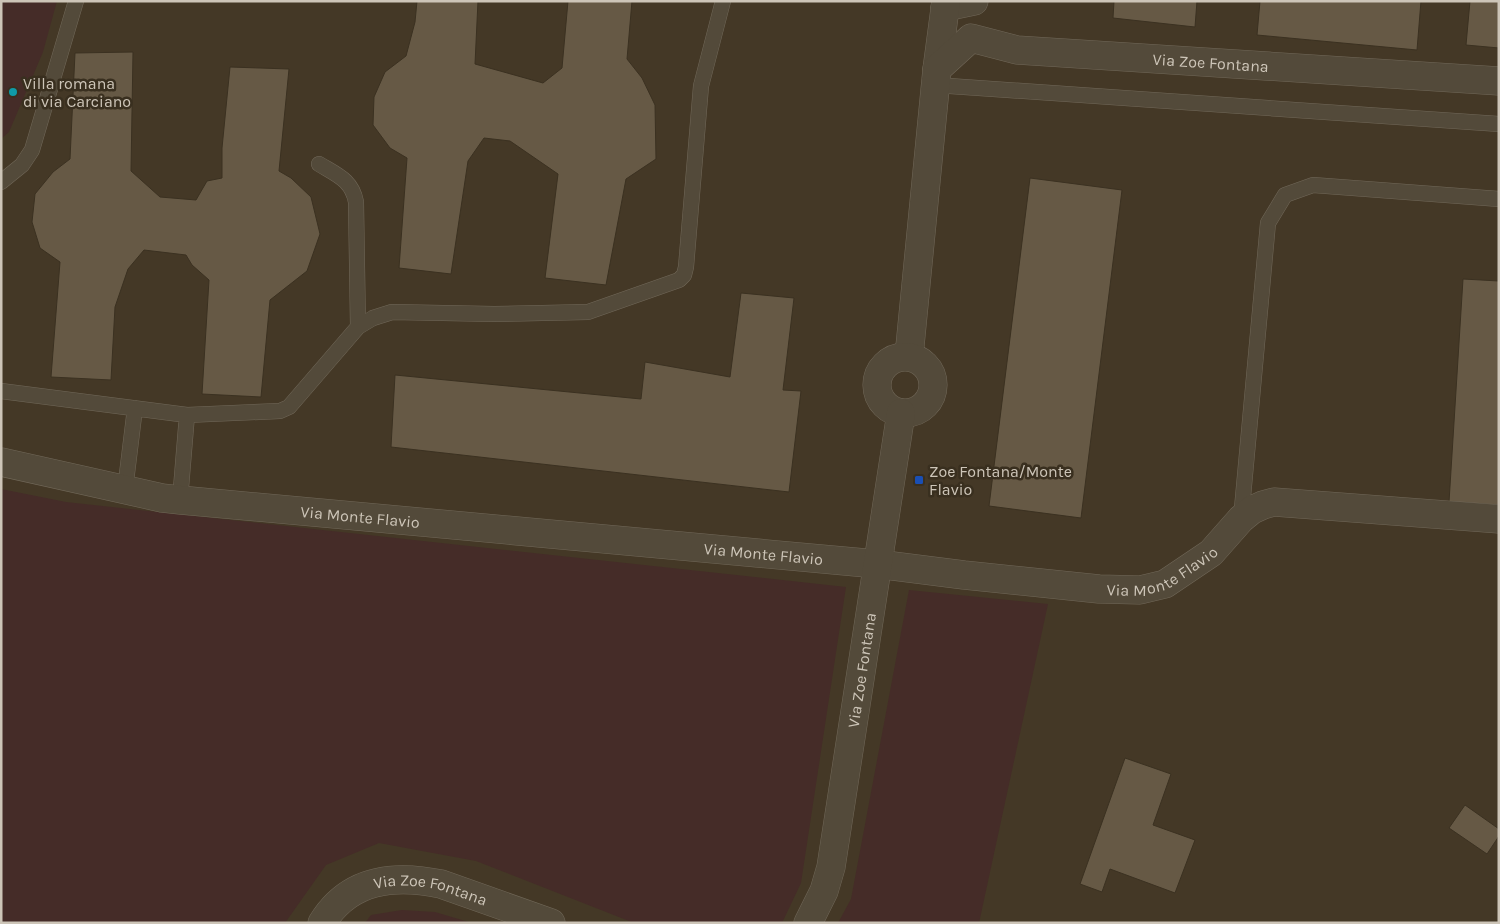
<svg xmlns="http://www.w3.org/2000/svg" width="1500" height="924" font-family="Karla,sans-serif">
	<rect width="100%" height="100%" fill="#443826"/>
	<!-- green -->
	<path fill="#452c28" d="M 1,1 L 57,1 L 43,52 L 9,132 L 1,139 Z
		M 1,489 L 66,502 L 846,587 L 801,883 L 782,923 L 634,923 L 476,861 L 379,843 L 326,865 L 285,923 L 1,923 Z
		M 909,590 L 1048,604 L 979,923 L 838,923 L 851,899 Z
		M 402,910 L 435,912 L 472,923 L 365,923 L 371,915 Z"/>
	<!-- building -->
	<path fill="#665945" stroke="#3b3121" d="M 417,1 L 478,1 L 475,64 L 543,83 L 562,68 L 568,1 L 632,1 L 627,59 L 642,78 L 655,105 L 656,159 L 626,179 L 606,285 L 545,278 L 558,174 L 510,141 L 484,138 L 468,161 L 451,274 L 399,268 L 407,158 L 390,148 L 373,125 L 374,97 L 385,72 L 406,56 L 415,22 Z
		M 1114,1 L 1197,1 L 1195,27 L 1113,18 Z
		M 1260,1 L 1421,1 L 1417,50 L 1257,35 Z
		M 1470,1 L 1499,1 L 1499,48 L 1466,45 Z
		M 133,52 L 131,171 L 160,197 L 196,200 L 207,181 L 222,178 L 222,148 L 230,67 L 289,69 L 279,171 L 291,178 L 311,197 L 320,234 L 307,271 L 270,300 L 261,397 L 202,394 L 209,280 L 192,265 L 186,255 L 144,250 L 128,269 L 115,307 L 111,380 L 51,377 L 60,262 L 40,248 L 32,222 L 35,194 L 53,172 L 70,159 L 75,53 Z
		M 1030,178 L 1122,190 L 1081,518 L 989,506 Z
		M 1463,279 L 1499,281 L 1499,505 L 1449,502 Z
		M 741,293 L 794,298 L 783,390 L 801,391 L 789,492 L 391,447 L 395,375 L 641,399 L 645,362 L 730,377 Z
		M 1125,758 L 1171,774 L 1153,825 L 1195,840 L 1175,893 L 1110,869 L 1102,892 L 1080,884 Z
		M 1465,805 L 1499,829 L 1499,836 L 1487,854 L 1449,828 Z"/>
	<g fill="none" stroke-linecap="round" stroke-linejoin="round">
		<defs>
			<path id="lane" d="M 935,85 L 1499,124
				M 319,164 C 337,175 352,180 356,202 L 358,327
				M 1,182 L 22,165 L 32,150 L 76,1
				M 1,391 L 187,415 L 280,411 L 289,407 L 358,327 L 373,318 L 392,312 L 494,314 L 588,312 L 679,280 L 684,275 L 686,267 L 701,86 L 723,1
				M 125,490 L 135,408
				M 180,500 L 187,415
				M 1241,519 L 1268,223 L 1285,195 L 1313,185 L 1499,199"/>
			<g id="street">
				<path d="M 945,7 L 974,1"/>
				<path d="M 937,69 L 946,1"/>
				<path id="s1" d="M 909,356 L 937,69 L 971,38 L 1017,50 L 1499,81"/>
				<circle cx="905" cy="385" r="28"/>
				<path id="s2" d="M 1,462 L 162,498 L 180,500 L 877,564 L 964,575 L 1099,589 L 1140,590 L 1165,584 L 1211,553 L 1241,519 L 1252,510 L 1263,505 L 1274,502 L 1499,519"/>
				<path id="s3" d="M 322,923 C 349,879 394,874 441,884 L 551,923"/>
				<path id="s4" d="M 808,923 L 824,891 L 831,867 L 901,413"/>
			</g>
		</defs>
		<!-- lane casing -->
		<use href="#lane" stroke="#716859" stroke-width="16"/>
		<!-- street casing -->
		<use href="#street" stroke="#716859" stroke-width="29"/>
		<!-- lane -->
		<use href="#lane" stroke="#534a3a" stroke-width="15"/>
		<!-- street -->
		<use href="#street" stroke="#534a3a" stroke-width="28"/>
	</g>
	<!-- markers -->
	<circle fill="#0f9aa8" stroke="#392f1f" stroke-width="2" cx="13" cy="92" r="5"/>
	<rect fill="#1a4fb4" stroke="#392f1f" stroke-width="2" x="914" y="475" width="10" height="10" rx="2.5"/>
	<g text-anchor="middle" stroke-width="5" stroke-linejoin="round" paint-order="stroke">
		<!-- street labels -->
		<g font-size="16" fill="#cdc5b8" stroke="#392f1f">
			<text dy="6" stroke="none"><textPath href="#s1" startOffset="576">Via Zoe Fontana</textPath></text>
			<text dy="6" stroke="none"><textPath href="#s2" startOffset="364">Via Monte Flavio</textPath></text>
			<text dy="6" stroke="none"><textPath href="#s2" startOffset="769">Via Monte Flavio</textPath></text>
			<text dy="6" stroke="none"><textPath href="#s2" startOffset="1174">Via Monte Flavio</textPath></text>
			<text dy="6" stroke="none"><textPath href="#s4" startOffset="260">Via Zoe Fontana</textPath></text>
			<text dy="6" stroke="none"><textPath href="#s3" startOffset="125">Via Zoe Fontana</textPath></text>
		</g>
		<!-- poi labels -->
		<g font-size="16" fill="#cdc5b8" stroke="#392f1f" text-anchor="start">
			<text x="23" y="89">Villa romana<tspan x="23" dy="18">di via Carciano</tspan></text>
			<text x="929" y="477">Zoe Fontana/Monte<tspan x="929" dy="18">Flavio</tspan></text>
		</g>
	</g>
	<!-- border -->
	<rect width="1500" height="924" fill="none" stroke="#cdc5b8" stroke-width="5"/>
</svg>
